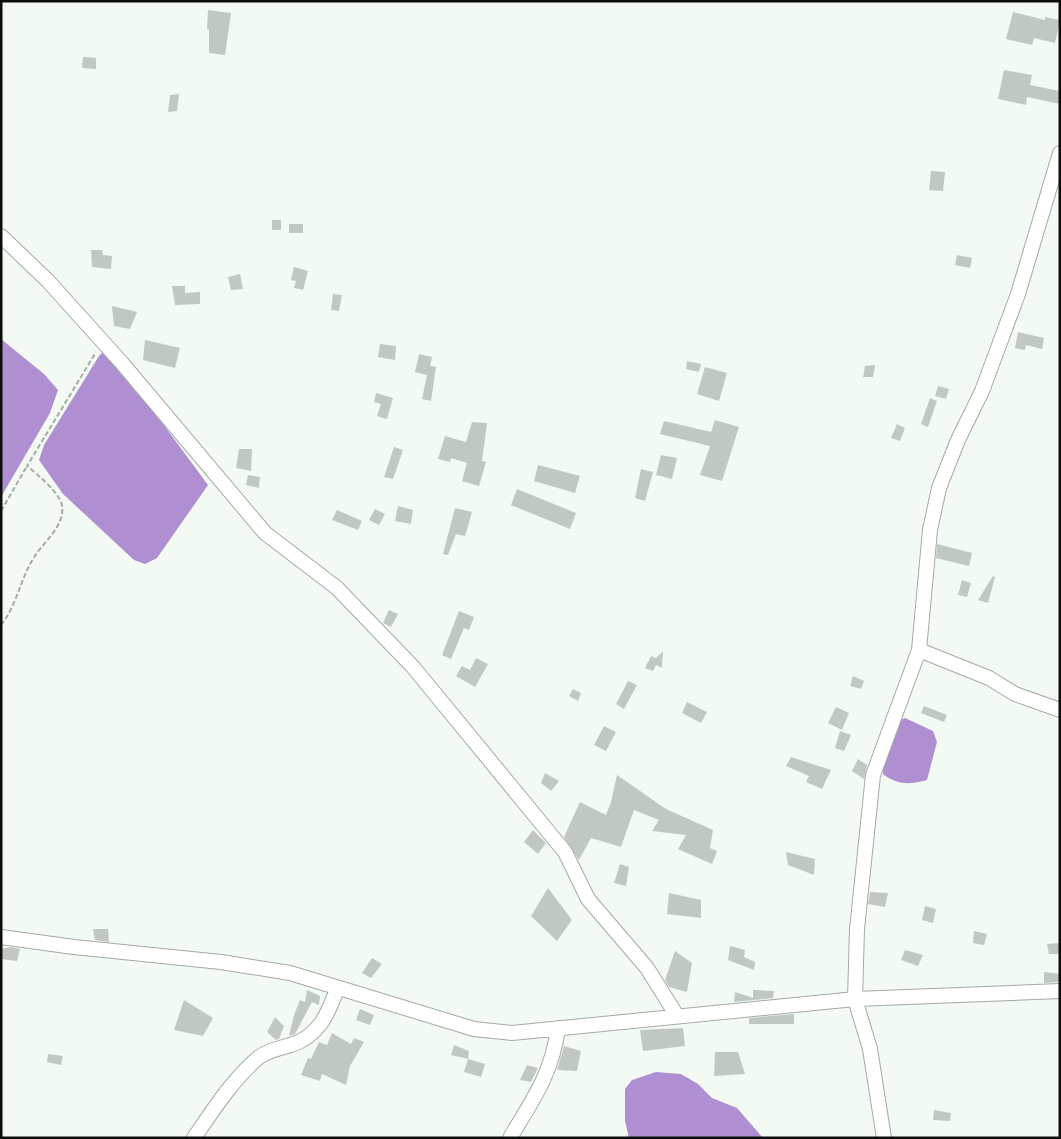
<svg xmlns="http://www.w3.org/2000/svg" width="1061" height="1139" font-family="'Fira Sans Condensed',sans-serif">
	<rect width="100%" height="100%" fill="#f3faf3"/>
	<!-- water -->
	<path fill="#af8ed1" d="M 1,339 L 44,374 L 58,390 L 50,413 L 1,497 Z
		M 103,352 L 163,424 L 208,485 L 157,558 L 145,564 L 134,560 L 63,494 L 39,460 L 44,445 L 99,356 Z
		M 905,718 L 933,731 L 937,742 L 927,780 C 910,785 897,785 883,774 L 882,765 L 900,720 Z
		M 656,1072 L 681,1074 L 698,1084 L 712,1098 L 737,1108 L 763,1138 L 629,1138 L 625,1121 L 625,1089 L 632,1080 Z"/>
	<!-- building -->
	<path fill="#c1c8c1" d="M 208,10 L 231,13 L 225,55 L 209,53 L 209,29 L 207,29 Z
		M 1013,12 L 1045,20 L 1045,17 L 1060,20 L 1055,43 L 1034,38 L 1032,45 L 1006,39 Z
		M 83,57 L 96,58 L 96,69 L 82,68 Z
		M 1004,70 L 1032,75 L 1030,85 L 1060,91 L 1060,104 L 1027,97 L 1026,105 L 998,99 Z
		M 179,94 L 177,111 L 168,112 L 170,95 Z
		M 931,171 L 945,172 L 943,191 L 929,190 Z
		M 272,220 L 281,220 L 281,230 L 272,230 Z
		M 289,224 L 303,224 L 303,233 L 289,233 Z
		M 91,250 L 102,250 L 103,255 L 112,256 L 111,269 L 92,267 Z
		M 957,255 L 972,258 L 970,268 L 955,265 Z
		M 294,267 L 308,271 L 303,290 L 294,288 L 296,281 L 291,280 Z
		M 240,274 L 243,289 L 231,290 L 228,277 Z
		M 172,286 L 185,286 L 185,293 L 200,292 L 200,304 L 175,305 Z
		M 333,294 L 342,295 L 339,311 L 331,310 Z
		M 112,306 L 137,312 L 130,329 L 114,326 Z
		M 1018,332 L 1044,338 L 1042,349 L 1026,345 L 1025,350 L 1015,348 Z
		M 145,340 L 180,348 L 175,368 L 143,360 Z
		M 380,344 L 396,346 L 395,360 L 378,357 Z
		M 419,354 L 432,357 L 430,366 L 436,367 L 431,401 L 422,399 L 427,375 L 415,372 Z
		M 687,361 L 701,364 L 699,372 L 686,369 Z
		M 875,365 L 873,377 L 863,377 L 865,366 Z
		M 705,367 L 727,373 L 719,401 L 697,394 Z
		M 938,386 L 949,389 L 946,399 L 935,396 Z
		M 376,393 L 393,398 L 387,419 L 377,416 L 381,404 L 374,402 Z
		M 930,398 L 937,401 L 928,427 L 921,424 Z
		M 715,420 L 739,427 L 722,481 L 700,475 L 710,446 L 660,434 L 664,421 L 711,432 Z
		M 472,422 L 487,423 L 482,461 L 486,462 L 479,486 L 462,481 L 467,463 L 451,458 L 450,462 L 438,459 L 445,436 L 466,442 Z
		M 897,424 L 905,428 L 900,441 L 891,438 Z
		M 394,447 L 403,450 L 393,479 L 384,477 Z
		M 239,449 L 252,449 L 251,471 L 236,468 Z
		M 661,455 L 677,458 L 672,479 L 656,475 Z
		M 538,465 L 580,476 L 575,493 L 534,481 Z
		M 641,469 L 653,472 L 645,501 L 635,498 Z
		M 248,475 L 260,477 L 259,488 L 246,485 Z
		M 517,489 L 576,513 L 570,529 L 511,505 Z
		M 398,506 L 413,510 L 411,524 L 395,521 Z
		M 455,508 L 472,512 L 465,536 L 456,534 L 448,555 L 443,554 Z
		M 375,509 L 385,514 L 379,525 L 369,520 Z
		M 337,510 L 362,521 L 358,530 L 332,520 Z
		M 937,544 L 972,553 L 969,566 L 936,558 Z
		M 993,576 L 995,577 L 988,603 L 978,600 Z
		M 962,580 L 971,583 L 967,597 L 958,595 Z
		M 389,610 L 398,614 L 391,627 L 383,623 Z
		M 459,611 L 474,617 L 469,630 L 464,628 L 451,659 L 442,655 Z
		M 663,651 L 662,668 L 656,665 L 653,671 L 645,668 L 651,656 L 656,658 Z
		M 476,658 L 488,664 L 475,687 L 456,676 L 462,666 L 470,670 Z
		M 853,676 L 864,681 L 861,689 L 850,686 Z
		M 628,681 L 637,685 L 624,709 L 616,704 Z
		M 573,689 L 581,693 L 578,701 L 569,696 Z
		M 687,702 L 707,712 L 701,723 L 682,713 Z
		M 924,706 L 947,715 L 944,722 L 921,713 Z
		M 836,707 L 849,713 L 842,730 L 828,723 Z
		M 604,726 L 616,732 L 606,751 L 594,745 Z
		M 840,731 L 851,735 L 844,751 L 835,748 Z
		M 791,757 L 831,770 L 822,789 L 806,782 L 809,776 L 786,766 Z
		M 858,759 L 867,765 L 864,779 L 852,771 Z
		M 545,773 L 559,781 L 551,791 L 541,783 Z
		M 617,775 L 666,809 L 713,830 L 710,848 L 717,851 L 712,864 L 678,849 L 686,835 L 652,831 L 659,820 L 634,810 L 621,847 L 591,838 L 579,860 L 564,837 L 580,802 L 606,815 L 611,802 Z
		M 533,830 L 546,843 L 538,854 L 524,842 Z
		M 786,852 L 815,859 L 814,875 L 788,865 Z
		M 620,864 L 629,867 L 626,886 L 614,883 Z
		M 548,888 L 572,920 L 557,941 L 531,916 Z
		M 870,892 L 888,893 L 885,907 L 868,904 Z
		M 669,893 L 701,900 L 701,918 L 667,914 Z
		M 925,906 L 936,909 L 933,923 L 922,920 Z
		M 93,929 L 108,929 L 109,942 L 95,940 Z
		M 974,931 L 987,934 L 984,945 L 973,943 Z
		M 1060,943 L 1060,954 L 1049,954 L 1047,944 Z
		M 730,946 L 745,950 L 744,957 L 755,962 L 754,970 L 728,960 Z
		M 11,947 L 20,949 L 17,961 L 1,959 L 1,949 Z
		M 905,950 L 923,955 L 918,966 L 901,960 Z
		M 675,951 L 692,963 L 687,992 L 669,987 L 665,980 Z
		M 372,958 L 382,964 L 371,978 L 362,973 Z
		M 1044,972 L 1060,974 L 1060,982 L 1044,983 Z
		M 307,990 L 320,996 L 319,1005 L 312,1002 L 295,1034 L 289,1036 L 294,1015 L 300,1000 L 305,1002 Z
		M 753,990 L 774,991 L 773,998 L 734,1002 L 735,992 L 753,998 Z
		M 184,1000 L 213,1018 L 203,1036 L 174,1030 Z
		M 360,1009 L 374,1015 L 370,1025 L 356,1020 Z
		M 794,1014 L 794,1024 L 749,1024 L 749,1018 Z
		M 275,1017 L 284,1026 L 279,1039 L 276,1040 L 267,1032 Z
		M 683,1028 L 685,1046 L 643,1051 L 640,1030 Z
		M 332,1033 L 351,1044 L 354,1038 L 364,1042 L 350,1066 L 346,1085 L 322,1074 L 320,1081 L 301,1075 L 308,1058 L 311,1059 L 319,1042 L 327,1045 Z
		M 454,1045 L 469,1051 L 468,1059 L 451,1055 Z
		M 564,1046 L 581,1051 L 577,1071 L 557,1070 Z
		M 715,1052 L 738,1052 L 745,1074 L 714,1076 Z
		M 48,1054 L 63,1056 L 61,1065 L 47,1062 Z
		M 468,1059 L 485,1064 L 481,1077 L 464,1072 Z
		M 527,1065 L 538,1068 L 531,1082 L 520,1080 Z
		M 934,1110 L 951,1113 L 950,1121 L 933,1120 Z"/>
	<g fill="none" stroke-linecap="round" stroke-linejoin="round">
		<defs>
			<path id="minor" d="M 1,236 L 48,281 L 121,362 L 265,533 L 337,588 L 413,667 L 565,852 L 588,899 L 647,968 L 677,1016
				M 919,650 L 989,678 L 1015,694 L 1060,710
				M 1,937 L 74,947 L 221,962 L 290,973 L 474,1029 L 512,1033 L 855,999 L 1060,991
				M 194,1138 C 213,1110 233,1079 259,1057 C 269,1050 280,1048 291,1045 C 319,1036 328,1014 337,989
				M 510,1138 C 533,1099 552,1074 558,1028
				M 884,1138 L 870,1049 L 855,999 L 857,929 L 873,775 L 919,650 L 930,530 L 939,488 L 958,440 L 982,391 L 1018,294 L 1060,153"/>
		</defs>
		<!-- minor casing -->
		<use href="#minor" stroke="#a3aaa3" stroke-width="16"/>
		<!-- path -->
		<path stroke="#a6aba6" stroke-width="2" stroke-dasharray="5 2.5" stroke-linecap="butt" d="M 1,511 L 27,466
			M 1,625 C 17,605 20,580 33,559 C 42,543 65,527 62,506 C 61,494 37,474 27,466 L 96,352"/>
		<!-- minor -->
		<use href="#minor" stroke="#fff" stroke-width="14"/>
	</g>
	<!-- border -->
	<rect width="1061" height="1139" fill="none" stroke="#0c0e0c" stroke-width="5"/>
</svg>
